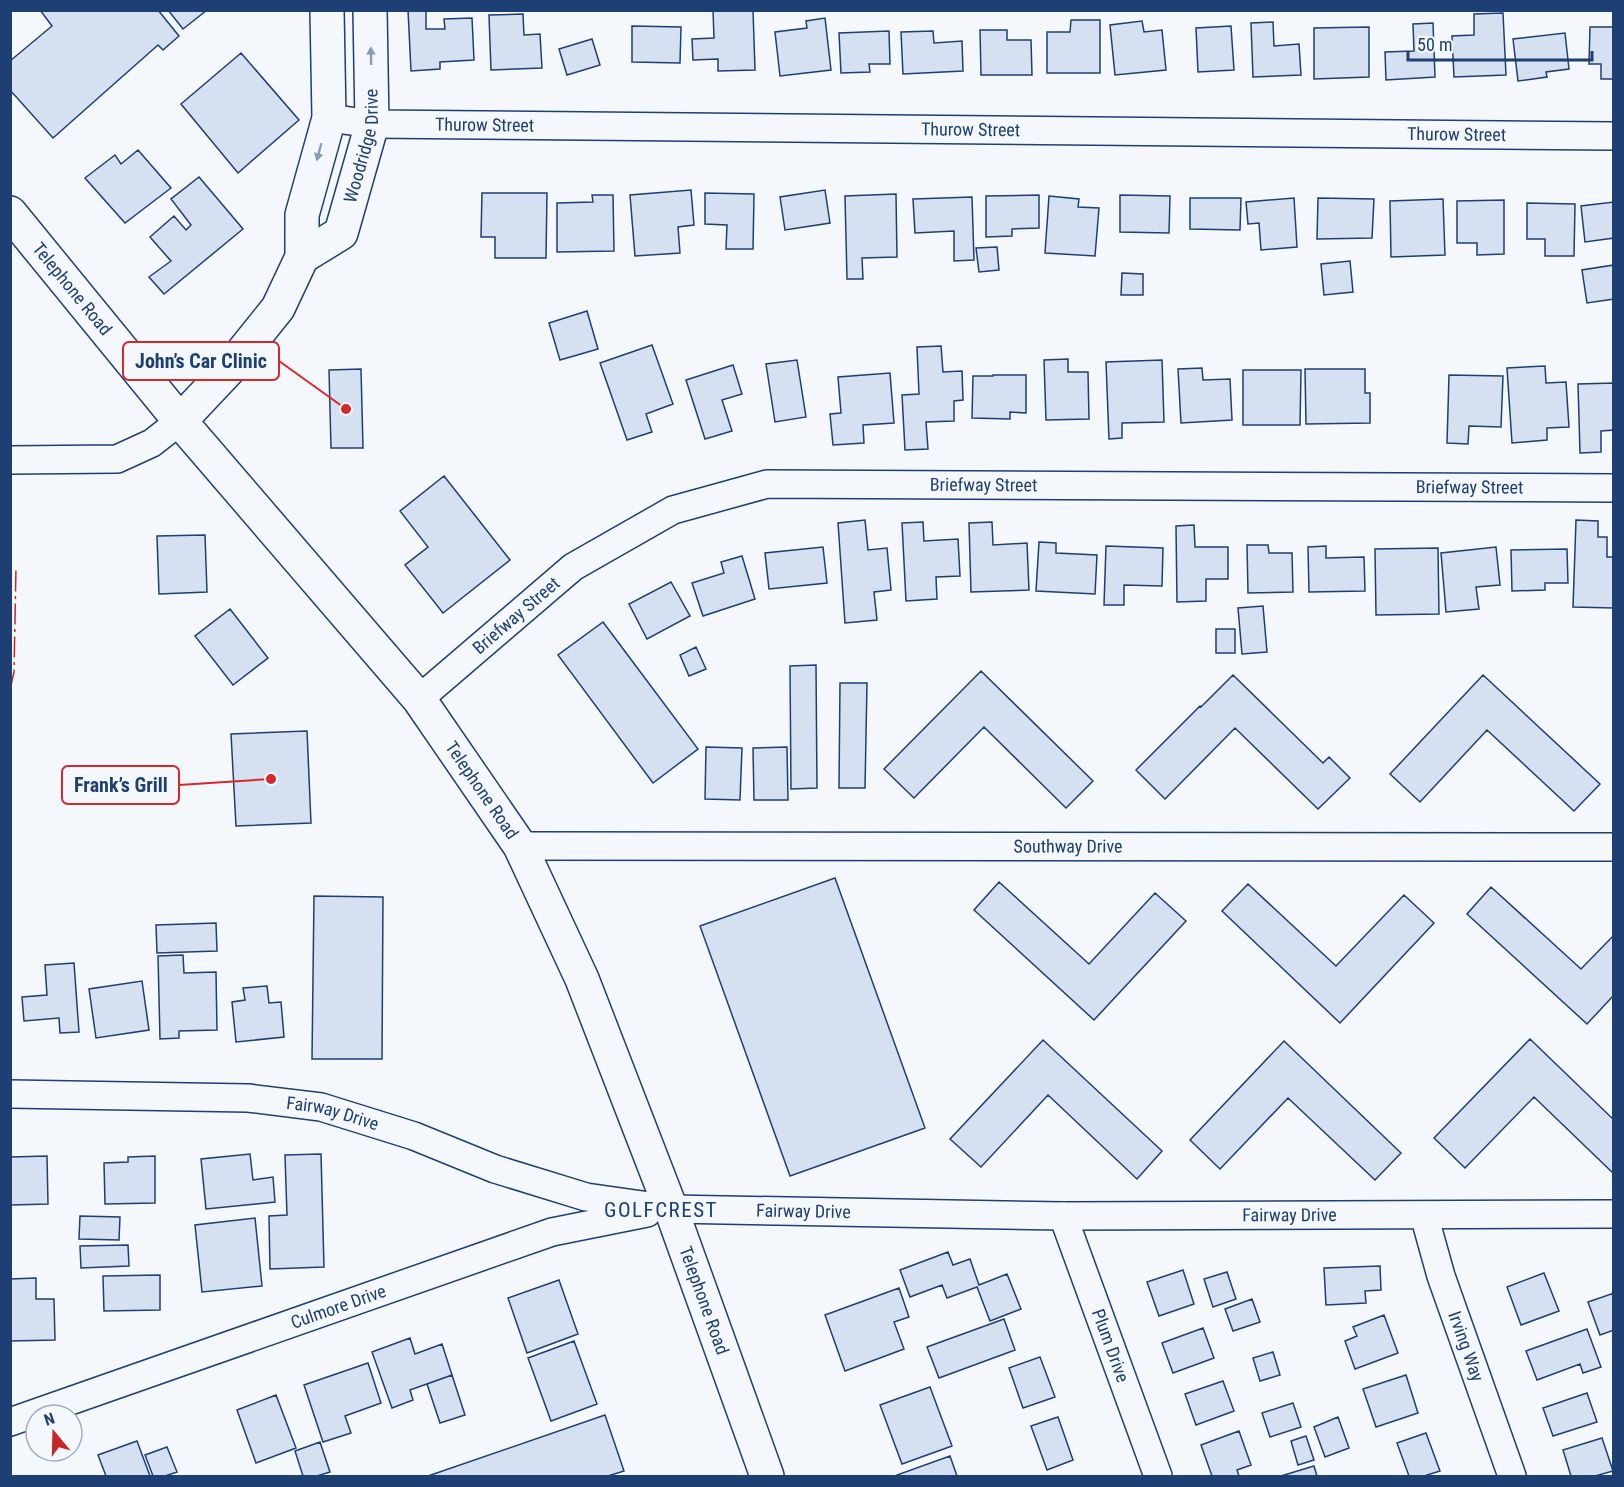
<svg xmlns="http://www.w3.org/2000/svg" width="1624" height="1487" font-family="'Roboto Condensed',sans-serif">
	<rect width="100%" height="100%" fill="#f4f7fb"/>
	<!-- building -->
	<path fill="#d5e0f0" stroke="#1d3f73" stroke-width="1.5" d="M 40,10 L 158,10 L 179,36 L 163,50 L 158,45 L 53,138 L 10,90 L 10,61 L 52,26 Z
		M 168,10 L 207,10 L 183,29 Z
		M 408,10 L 426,10 L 426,29 L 445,29 L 444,19 L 472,18 L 474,60 L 440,62 L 440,69 L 411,71 Z
		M 713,10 L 753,10 L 755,70 L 718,71 L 718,59 L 693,60 L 692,39 L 714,38 Z
		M 1503,13 L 1506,75 L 1454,77 L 1452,36 L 1474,35 L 1474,14 Z
		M 523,14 L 524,35 L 540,34 L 542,68 L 491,70 L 489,15 Z
		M 825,18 L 831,70 L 780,76 L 775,32 L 807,28 L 806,21 Z
		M 1071,20 L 1100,20 L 1100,73 L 1047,73 L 1047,32 L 1070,32 Z
		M 1142,21 L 1144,32 L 1162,30 L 1166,70 L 1115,75 L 1110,25 Z
		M 1273,22 L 1274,46 L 1299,44 L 1301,75 L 1253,77 L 1251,23 Z
		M 1433,23 L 1435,77 L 1386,80 L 1385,52 L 1414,51 L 1413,24 Z
		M 632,26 L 681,27 L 680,63 L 632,62 Z
		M 1231,26 L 1234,70 L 1198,72 L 1196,28 Z
		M 1369,27 L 1369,77 L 1314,79 L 1314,28 Z
		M 1590,27 L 1614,27 L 1614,79 L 1601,79 L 1601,64 L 1589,64 Z
		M 980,30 L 1007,30 L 1007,40 L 1031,40 L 1032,75 L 981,75 Z
		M 889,31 L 890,64 L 869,64 L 870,72 L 841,73 L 839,33 Z
		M 933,31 L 934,43 L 962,41 L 963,71 L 903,74 L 901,32 Z
		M 1565,33 L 1569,69 L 1546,72 L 1547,77 L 1518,81 L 1513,39 Z
		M 592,39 L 600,65 L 567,75 L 559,49 Z
		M 241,53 L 299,120 L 238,173 L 181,104 Z
		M 138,150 L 171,188 L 125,223 L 85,178 L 115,155 L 121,164 Z
		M 199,177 L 243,229 L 164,294 L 149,277 L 171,261 L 150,237 L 174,216 L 186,230 L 191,225 L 171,199 Z
		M 691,190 L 694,225 L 678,227 L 680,253 L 635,256 L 630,195 Z
		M 825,190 L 830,223 L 785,230 L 780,197 Z
		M 482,193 L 547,193 L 546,258 L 495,258 L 495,237 L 481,237 Z
		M 705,193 L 754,194 L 753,249 L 726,249 L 727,225 L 705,224 Z
		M 896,194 L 897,257 L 862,258 L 863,279 L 847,279 L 845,196 Z
		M 592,195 L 613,195 L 614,251 L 557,252 L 557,203 L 593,202 Z
		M 1039,195 L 1039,228 L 1012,229 L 1012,236 L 986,237 L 986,196 Z
		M 1120,195 L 1170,196 L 1169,233 L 1120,232 Z
		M 1049,196 L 1079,199 L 1078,207 L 1099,208 L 1095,256 L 1045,253 Z
		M 972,197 L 974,260 L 954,261 L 954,231 L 915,233 L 913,199 Z
		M 1190,198 L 1241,198 L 1240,230 L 1190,229 Z
		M 1294,198 L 1297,247 L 1261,250 L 1259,223 L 1248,224 L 1246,202 Z
		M 1318,198 L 1374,199 L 1372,238 L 1317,239 Z
		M 1443,199 L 1445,255 L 1391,257 L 1390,201 Z
		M 1504,200 L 1504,254 L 1477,255 L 1477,243 L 1457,243 L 1457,201 Z
		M 1614,202 L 1614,238 L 1585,242 L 1581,206 Z
		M 1527,203 L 1575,204 L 1574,256 L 1545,256 L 1545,239 L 1527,239 Z
		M 997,247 L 999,270 L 979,272 L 976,248 Z
		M 1350,261 L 1353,292 L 1324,295 L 1321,264 Z
		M 1614,265 L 1614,299 L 1587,303 L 1582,270 Z
		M 1122,273 L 1143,274 L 1143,295 L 1121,295 Z
		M 587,311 L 598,349 L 560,360 L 549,323 Z
		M 652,345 L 673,404 L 646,414 L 652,432 L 627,440 L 600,363 Z
		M 941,346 L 943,372 L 962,371 L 963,400 L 954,401 L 954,421 L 926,422 L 928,449 L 905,450 L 902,395 L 919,394 L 917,347 Z
		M 1068,359 L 1068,372 L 1088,372 L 1089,419 L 1046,420 L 1044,360 Z
		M 797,360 L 806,417 L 775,422 L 766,364 Z
		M 1162,360 L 1164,422 L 1122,423 L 1122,438 L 1109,439 L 1106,362 Z
		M 733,365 L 742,394 L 722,400 L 732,431 L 705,439 L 686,380 Z
		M 1545,366 L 1546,383 L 1566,382 L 1569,427 L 1547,428 L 1547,440 L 1512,443 L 1507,368 Z
		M 1202,368 L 1203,380 L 1230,379 L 1232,420 L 1181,423 L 1178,369 Z
		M 361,369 L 363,448 L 331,448 L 329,370 Z
		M 1305,369 L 1365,369 L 1365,393 L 1370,393 L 1370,423 L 1306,424 Z
		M 1243,370 L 1301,370 L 1300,425 L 1243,425 Z
		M 890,373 L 894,423 L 863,425 L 864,443 L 833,445 L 830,414 L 841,413 L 838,377 Z
		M 993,375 L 1026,375 L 1026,413 L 1010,412 L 1010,419 L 972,418 L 973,376 L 993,376 Z
		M 1449,375 L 1503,376 L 1501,427 L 1469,426 L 1468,444 L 1447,443 Z
		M 1614,383 L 1614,430 L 1601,431 L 1601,452 L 1580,453 L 1578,384 Z
		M 444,476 L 510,560 L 443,613 L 405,565 L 428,547 L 400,511 Z
		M 865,520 L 868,550 L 887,548 L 891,590 L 874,592 L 877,620 L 845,623 L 838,523 Z
		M 1576,520 L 1598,521 L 1598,537 L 1607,537 L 1607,557 L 1614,557 L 1614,608 L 1573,607 Z
		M 923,522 L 924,541 L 958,539 L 960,576 L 936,577 L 937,599 L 906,601 L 902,523 Z
		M 992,522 L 993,545 L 1027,543 L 1029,590 L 971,592 L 969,523 Z
		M 1194,525 L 1195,547 L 1228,547 L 1228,579 L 1206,579 L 1206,601 L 1177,602 L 1176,526 Z
		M 205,535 L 207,592 L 159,594 L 157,536 Z
		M 1039,542 L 1056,543 L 1056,553 L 1097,555 L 1095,594 L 1036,591 Z
		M 1247,545 L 1268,545 L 1269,553 L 1292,553 L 1293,592 L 1248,593 Z
		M 1106,546 L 1163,548 L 1162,586 L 1124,585 L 1124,605 L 1104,605 Z
		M 1326,546 L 1326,558 L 1364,557 L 1365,591 L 1309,592 L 1308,547 Z
		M 823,547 L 827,583 L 769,589 L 765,553 Z
		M 1496,547 L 1500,585 L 1476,587 L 1479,609 L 1446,612 L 1441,553 Z
		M 1438,548 L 1439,614 L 1376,615 L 1375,549 Z
		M 1567,549 L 1568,583 L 1545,583 L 1545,590 L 1512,591 L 1511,550 Z
		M 742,556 L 755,599 L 703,616 L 692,583 L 724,573 L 721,562 Z
		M 671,582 L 690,616 L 647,639 L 629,604 Z
		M 1263,606 L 1267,652 L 1242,654 L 1238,608 Z
		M 230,609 L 268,658 L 233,685 L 195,636 Z
		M 603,622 L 698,749 L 653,783 L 558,655 Z
		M 1216,629 L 1235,629 L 1235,653 L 1216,653 Z
		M 696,647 L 706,669 L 689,676 L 680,655 Z
		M 816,665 L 817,788 L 791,789 L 790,666 Z
		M 981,671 L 1093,781 L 1066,808 L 984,727 L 914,798 L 884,769 Z
		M 1233,675 L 1323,763 L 1329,757 L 1350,778 L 1318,809 L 1235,728 L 1165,799 L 1136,770 L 1200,706 L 1201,707 Z
		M 1483,675 L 1600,784 L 1574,811 L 1487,730 L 1420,802 L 1390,774 Z
		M 840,683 L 867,683 L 865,788 L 839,788 Z
		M 307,731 L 311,823 L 236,826 L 231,734 Z
		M 706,747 L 742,748 L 740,800 L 705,799 Z
		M 787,747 L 788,800 L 754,800 L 753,748 Z
		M 835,878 L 925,1128 L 790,1176 L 700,926 Z
		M 999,882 L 1089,964 L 1155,893 L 1186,921 L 1094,1020 L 974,910 Z
		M 1248,884 L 1336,966 L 1404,895 L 1434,923 L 1340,1023 L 1222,911 Z
		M 1491,887 L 1581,969 L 1614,935 L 1614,995 L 1587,1024 L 1467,914 Z
		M 314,896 L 383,897 L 382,1059 L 312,1059 Z
		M 216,923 L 217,951 L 157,953 L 156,925 Z
		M 183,955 L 184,973 L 216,972 L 217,1030 L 179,1031 L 179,1038 L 160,1039 L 158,956 Z
		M 74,963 L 79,1032 L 60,1033 L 59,1018 L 24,1021 L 22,997 L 47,995 L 45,965 Z
		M 142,981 L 149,1030 L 96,1038 L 89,989 Z
		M 267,986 L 269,1003 L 281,1002 L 284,1037 L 236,1042 L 232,1002 L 245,1000 L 243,988 Z
		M 1530,1039 L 1614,1120 L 1614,1174 L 1534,1097 L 1465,1168 L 1434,1138 Z
		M 1043,1040 L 1162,1151 L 1137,1179 L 1048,1095 L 981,1167 L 950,1139 Z
		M 1284,1041 L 1401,1153 L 1375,1180 L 1288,1098 L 1220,1169 L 1190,1140 Z
		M 250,1154 L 253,1180 L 273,1177 L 275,1202 L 206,1209 L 201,1159 Z
		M 321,1154 L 324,1267 L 270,1269 L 269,1216 L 287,1215 L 285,1155 Z
		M 47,1156 L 48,1204 L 11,1205 L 11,1157 Z
		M 155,1156 L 155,1203 L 105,1204 L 104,1163 L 128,1162 L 128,1157 Z
		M 80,1216 L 120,1217 L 119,1240 L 79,1239 Z
		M 255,1218 L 262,1286 L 202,1292 L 195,1225 Z
		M 128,1245 L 129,1266 L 81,1268 L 80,1246 Z
		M 948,1252 L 953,1265 L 970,1259 L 979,1285 L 1007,1274 L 1021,1309 L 990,1321 L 977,1287 L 947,1298 L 942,1285 L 910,1297 L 900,1270 Z
		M 1380,1266 L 1381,1290 L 1365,1291 L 1366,1303 L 1326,1305 L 1324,1268 Z
		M 1183,1270 L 1194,1304 L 1159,1316 L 1147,1282 Z
		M 1227,1272 L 1236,1299 L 1213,1307 L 1204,1279 Z
		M 1544,1273 L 1559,1311 L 1521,1325 L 1507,1287 Z
		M 160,1275 L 160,1310 L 104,1311 L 103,1276 Z
		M 36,1278 L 36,1299 L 54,1299 L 55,1340 L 10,1341 L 10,1279 Z
		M 559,1280 L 578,1334 L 527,1353 L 508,1298 Z
		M 899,1288 L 909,1317 L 894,1322 L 904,1349 L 845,1371 L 825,1315 Z
		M 1614,1293 L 1614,1330 L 1600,1335 L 1588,1302 Z
		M 1252,1299 L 1260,1322 L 1233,1331 L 1225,1309 Z
		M 1384,1315 L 1398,1353 L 1355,1369 L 1345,1341 L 1357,1336 L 1353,1327 Z
		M 1004,1319 L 1015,1350 L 939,1378 L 927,1347 Z
		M 1203,1328 L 1214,1358 L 1173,1373 L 1162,1343 Z
		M 1587,1329 L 1601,1367 L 1583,1373 L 1580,1364 L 1537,1380 L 1526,1351 Z
		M 410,1338 L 415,1354 L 442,1344 L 452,1375 L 410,1390 L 413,1400 L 392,1408 L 372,1352 Z
		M 574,1341 L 597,1404 L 551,1421 L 528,1358 Z
		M 1273,1352 L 1280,1375 L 1260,1381 L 1253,1358 Z
		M 1040,1357 L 1055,1397 L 1023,1408 L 1009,1368 Z
		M 368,1363 L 381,1403 L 345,1416 L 351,1433 L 323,1442 L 304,1385 Z
		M 452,1375 L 465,1415 L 440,1423 L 427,1384 Z
		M 1406,1375 L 1418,1413 L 1376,1427 L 1363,1389 Z
		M 1223,1381 L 1234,1411 L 1196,1425 L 1185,1394 Z
		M 930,1387 L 952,1446 L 902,1464 L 880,1405 Z
		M 1587,1393 L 1597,1422 L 1553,1436 L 1543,1408 Z
		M 276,1395 L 296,1448 L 256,1463 L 237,1410 Z
		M 1293,1403 L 1301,1427 L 1270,1437 L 1262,1413 Z
		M 605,1415 L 624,1471 L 608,1476 L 428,1476 Z
		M 1058,1417 L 1073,1460 L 1047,1470 L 1031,1426 Z
		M 1338,1417 L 1349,1448 L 1325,1457 L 1314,1427 Z
		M 1239,1431 L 1251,1465 L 1237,1470 L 1239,1476 L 1212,1476 L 1201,1445 Z
		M 1426,1433 L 1440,1471 L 1424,1476 L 1409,1476 L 1397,1443 Z
		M 1306,1436 L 1314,1460 L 1298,1465 L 1291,1441 Z
		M 1602,1438 L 1613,1471 L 1595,1476 L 1571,1476 L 1563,1450 Z
		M 137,1441 L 150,1476 L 106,1476 L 98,1455 Z
		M 320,1442 L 330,1472 L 317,1476 L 303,1476 L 295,1451 Z
		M 167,1447 L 177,1472 L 165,1476 L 153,1476 L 145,1455 Z
		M 950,1456 L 957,1476 L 898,1476 L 897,1475 Z
		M 1314,1466 L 1317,1476 L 1281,1476 Z"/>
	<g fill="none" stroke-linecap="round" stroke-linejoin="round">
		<defs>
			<g id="minor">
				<path id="s1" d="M 329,118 L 372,124 L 1614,136"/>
				<path d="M 10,460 L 117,459 L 152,443 L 180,421"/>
				<path id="s2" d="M 419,699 L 573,567 L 673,510 L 767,484 L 1614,488"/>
				<path id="s3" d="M 520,846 L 1614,847"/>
				<path id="s4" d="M 10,1094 L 248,1098 L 321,1107 L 414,1136 L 495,1169 L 586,1197 L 671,1209 L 1063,1216 L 1614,1214"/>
				<path id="s5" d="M 1424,1215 L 1441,1276 L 1512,1476"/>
				<path id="s6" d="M 1063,1216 L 1158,1476"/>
				<path id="s7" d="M 10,1422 L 552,1232 L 647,1213"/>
			</g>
			<g id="major">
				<path id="s8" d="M 10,213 L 180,421 L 419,699 L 520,846 L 582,979 L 671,1209 L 767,1476"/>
				<path id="s9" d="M 302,257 L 341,233 L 372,124 L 370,10"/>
				<path d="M 180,421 L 229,369 L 278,308 L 302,257 L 302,215 L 329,118 L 327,10"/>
			</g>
		</defs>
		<!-- minor casing -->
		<use href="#minor" stroke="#1d3f73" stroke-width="30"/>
		<!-- major casing -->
		<use href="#major" stroke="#1d3f73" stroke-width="36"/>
		<!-- minor -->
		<use href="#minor" stroke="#f4f7fb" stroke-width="27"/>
		<!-- major -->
		<use href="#major" stroke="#f4f7fb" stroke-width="33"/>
		<!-- power -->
		<path stroke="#c62828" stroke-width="1.5" stroke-dasharray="21 4.5 3 4.5" stroke-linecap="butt" d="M 10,690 L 14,672 L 16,567"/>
	</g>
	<!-- one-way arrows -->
	<defs><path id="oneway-solid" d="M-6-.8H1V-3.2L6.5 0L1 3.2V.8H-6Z" transform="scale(1.5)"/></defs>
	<g fill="#889bb7">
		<use href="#oneway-solid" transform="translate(371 56) rotate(-91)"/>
		<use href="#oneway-solid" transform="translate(319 152) rotate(105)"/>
	</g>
	<g text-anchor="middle" stroke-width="4.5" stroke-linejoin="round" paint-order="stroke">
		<!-- street labels -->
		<g font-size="18" fill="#1d3f73" stroke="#f4f7fb">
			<text dy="6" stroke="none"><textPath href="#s1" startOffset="156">Thurow Street</textPath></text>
			<text dy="6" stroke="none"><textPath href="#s1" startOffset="642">Thurow Street</textPath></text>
			<text dy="6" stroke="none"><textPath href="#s1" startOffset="1128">Thurow Street</textPath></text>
			<text dy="6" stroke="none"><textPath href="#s9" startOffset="136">Woodridge Drive</textPath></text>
			<text dy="6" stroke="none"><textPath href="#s8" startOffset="98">Telephone Road</textPath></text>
			<text dy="6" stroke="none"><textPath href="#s2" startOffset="632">Briefway Street</textPath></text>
			<text dy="6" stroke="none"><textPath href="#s2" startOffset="1118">Briefway Street</textPath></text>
			<text dy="6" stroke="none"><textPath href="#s2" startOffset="128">Briefway Street</textPath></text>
			<text dy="6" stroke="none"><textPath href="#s8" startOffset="746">Telephone Road</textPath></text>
			<text dy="6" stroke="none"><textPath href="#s3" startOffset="548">Southway Drive</textPath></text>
			<text dy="6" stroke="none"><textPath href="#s4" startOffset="324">Fairway Drive</textPath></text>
			<text dy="6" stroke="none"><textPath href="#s4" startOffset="810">Fairway Drive</textPath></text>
			<text dy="6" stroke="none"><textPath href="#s4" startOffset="1296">Fairway Drive</textPath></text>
			<text dy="6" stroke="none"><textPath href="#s8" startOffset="1304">Telephone Road</textPath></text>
			<text dy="6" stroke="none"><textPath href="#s7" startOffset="348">Culmore Drive</textPath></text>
			<text dy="6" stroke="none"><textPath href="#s6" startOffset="138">Plum Drive</textPath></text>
			<text dy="6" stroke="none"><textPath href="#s5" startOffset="138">Irving Way</textPath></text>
		</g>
		<!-- quarter labels -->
		<g font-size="21" letter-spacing="1.5" fill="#1d3f73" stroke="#f4f7fb">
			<text x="661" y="1217">GOLFCREST</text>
		</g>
	</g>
	<!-- callouts -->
	<path fill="none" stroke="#d62828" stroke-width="2" d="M346 409L279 361M271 779L179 785"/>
	<g fill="#d62828" stroke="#f4f7fb" stroke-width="2">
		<circle cx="346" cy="409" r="6"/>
		<circle cx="271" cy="779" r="6"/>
	</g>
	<g fill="#f4f7fb" stroke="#d62828" stroke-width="2">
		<rect x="123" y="342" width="156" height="38" rx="6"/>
		<rect x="62" y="766" width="117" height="38" rx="6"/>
	</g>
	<g font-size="20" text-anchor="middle" font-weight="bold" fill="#1d3f73">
		<text x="201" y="368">John’s Car Clinic</text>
		<text x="121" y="792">Frank’s Grill</text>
	</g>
	<!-- border -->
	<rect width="1624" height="1487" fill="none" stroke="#1d3f73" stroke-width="24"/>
	<!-- north arrow -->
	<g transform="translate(54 1433) rotate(341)"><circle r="28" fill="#f4f7fb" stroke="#9eadc5" stroke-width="1.5"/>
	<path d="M0-4.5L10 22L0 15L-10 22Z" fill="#c62828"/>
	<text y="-9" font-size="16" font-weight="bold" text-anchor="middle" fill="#1d3f73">N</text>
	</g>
	<!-- scale -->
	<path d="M1408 51v9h184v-9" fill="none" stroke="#1d3f73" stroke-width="3"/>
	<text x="1417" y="51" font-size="18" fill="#1d3f73" stroke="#f4f7fb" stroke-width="4.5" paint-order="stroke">50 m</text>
</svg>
